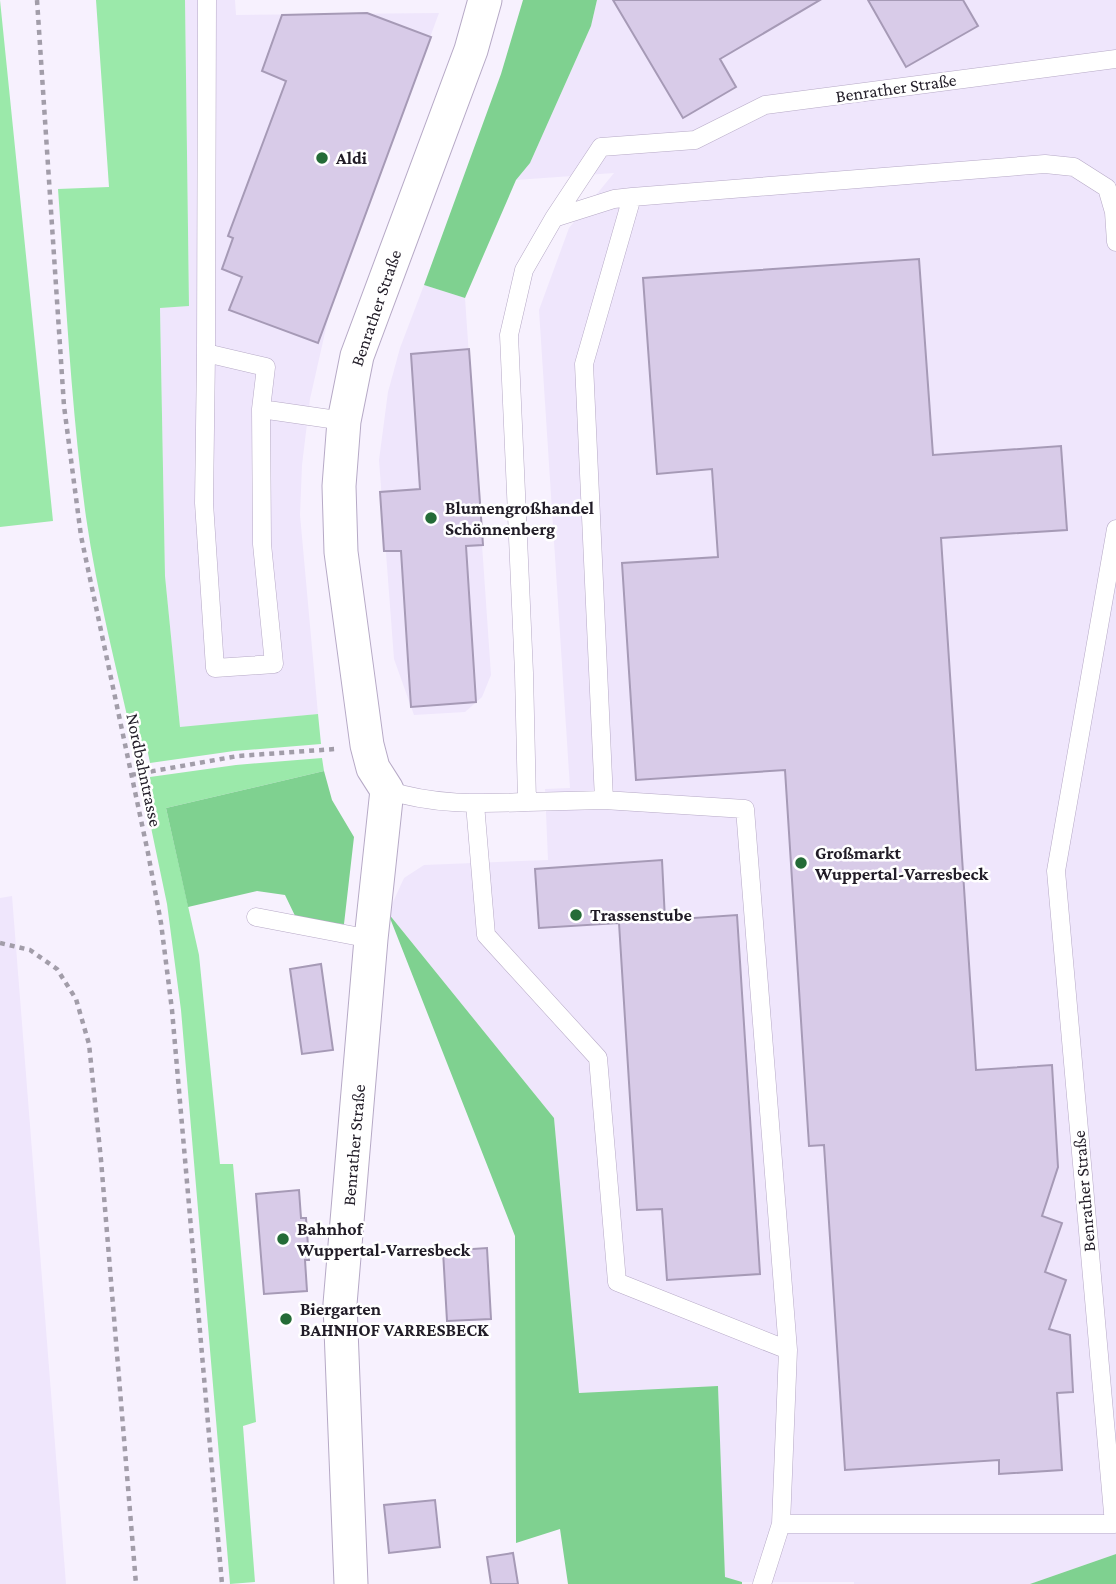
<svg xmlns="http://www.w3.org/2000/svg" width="1116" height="1584" font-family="'Crimson Pro',serif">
	<rect width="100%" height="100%" fill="#f7f1fe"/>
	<!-- built -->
	<path fill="#efe6fc" d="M 185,0 L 235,0 L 236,15 L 439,13 L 331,306 L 310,399 L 302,465 L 300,515 L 318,714 L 180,728 L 165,576 L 160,307 L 189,306 Z
		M 597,0 L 1116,0 L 1116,1554 L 1030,1584 L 854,1584 L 854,1582 L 742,1582 L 725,1578 L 718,1387 L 579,1394 L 554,1118 L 388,913 L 404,878 L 424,865 L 548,860 L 545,789 L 570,788 L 539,310 L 569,228 L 614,173 L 516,180 L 530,163 L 591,26 Z
		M 424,285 L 465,298 L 491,675 L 482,697 L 465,712 L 414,715 L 394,659 L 379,460 L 388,392 L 400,348 Z
		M 12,896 L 66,1584 L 0,1584 L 0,898 Z"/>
	<!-- green -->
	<path fill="#9be9aa" d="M 0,0 L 53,521 L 0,527 Z
		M 96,0 L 185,0 L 189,306 L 160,308 L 165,576 L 180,727 L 318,714 L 321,744 L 234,751 L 150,763 L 146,743 L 134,746 C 117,670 97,594 86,517 C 71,408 66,298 58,189 L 109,187 Z
		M 322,758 L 324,771 L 166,808 L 199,955 L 220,1164 L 233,1164 L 256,1422 L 243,1426 L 255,1582 L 230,1584 L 181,1010 L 167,904 L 143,789 L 151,787 L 150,777 L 236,765 Z"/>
	<!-- forest -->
	<path fill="#7fd190" d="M 523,0 L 597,0 L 591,26 L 530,163 L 516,180 L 465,298 L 424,285 L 501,74 Z
		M 324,771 L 332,800 L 354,837 L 344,924 L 298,922 L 285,895 L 257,891 L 188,907 L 166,808 Z
		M 388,913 L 554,1118 L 579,1393 L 718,1386 L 725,1577 L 742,1582 L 742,1584 L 568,1584 L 560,1529 L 516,1543 L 515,1236 Z
		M 1116,1554 L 1116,1584 L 1030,1584 Z"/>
	<!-- building -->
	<path fill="#d8cbe8" stroke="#a69ab6" stroke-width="2" d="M 613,0 L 820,0 L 720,59 L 736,87 L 683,118 Z
		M 868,0 L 963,0 L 978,26 L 906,67 Z
		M 367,13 L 431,37 L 318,343 L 229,310 L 242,277 L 222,269 L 233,238 L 228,236 L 286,81 L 262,71 L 282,15 Z
		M 919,259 L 933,455 L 1061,446 L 1067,530 L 941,538 L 976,1070 L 1052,1065 L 1058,1167 L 1042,1216 L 1062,1223 L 1045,1272 L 1066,1280 L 1049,1329 L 1070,1335 L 1073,1392 L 1057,1393 L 1062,1470 L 999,1474 L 999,1460 L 845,1470 L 824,1145 L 809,1146 L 785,770 L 636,780 L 622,563 L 718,557 L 712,469 L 657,474 L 643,278 Z
		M 469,349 L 483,545 L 466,546 L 476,702 L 411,707 L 401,551 L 384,551 L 380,492 L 420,489 L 411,354 Z
		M 662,860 L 665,920 L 737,915 L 760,1274 L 667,1280 L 662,1209 L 637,1210 L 619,923 L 539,928 L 535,869 Z
		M 321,964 L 333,1050 L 302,1054 L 290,969 Z
		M 299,1190 L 301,1218 L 306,1218 L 309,1260 L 305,1260 L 307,1291 L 264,1294 L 256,1194 Z
		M 487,1248 L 491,1319 L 447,1321 L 443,1251 Z
		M 435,1500 L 440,1547 L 389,1553 L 384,1505 Z
		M 513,1553 L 518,1584 L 491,1584 L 487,1557 Z"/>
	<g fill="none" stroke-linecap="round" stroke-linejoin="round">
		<defs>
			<path id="service" d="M 207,0 L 206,353 L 266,367 L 261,409 L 344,421
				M 554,218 L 601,147 L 695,140 L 765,105 L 1116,59
				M 206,353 L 204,503 L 215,668 L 274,664 L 262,544 L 261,409
				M 387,790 C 432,805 480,804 527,802 L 524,673 L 509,335 L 524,270 L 554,218 L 614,199 L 632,197 L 1045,164 L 1074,167 L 1107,188 L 1114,212 L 1116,242
				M 604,800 L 584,364 L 632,197
				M 527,802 L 604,800 L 745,809 L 788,1350
				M 475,804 L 486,935 L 598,1058 L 617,1282 L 788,1350 L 781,1524 L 762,1584
				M 256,917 L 371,939
				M 781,1524 L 1114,1524 L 1056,871 L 1116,529"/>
			<path id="minor" d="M 351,1584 L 340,1304 L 371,939 L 387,790 L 373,768 L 367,745 L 341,552 L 339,486 L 344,421 L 357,356 L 471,50 L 485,0"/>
		</defs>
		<!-- service casing -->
		<use href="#service" stroke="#b6a9c6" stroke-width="19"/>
		<!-- minor casing -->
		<use href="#minor" stroke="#b6a9c6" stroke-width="35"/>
		<!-- path -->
		<path stroke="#a29da9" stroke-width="4.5" stroke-dasharray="5 5" stroke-linecap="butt" d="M 37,0 L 64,406 L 81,536 L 148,853 L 161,923 L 172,1010 L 222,1584
			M 131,775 L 238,756 L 335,749
			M 0,943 L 30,950 L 57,969 L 76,999 L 89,1044 L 101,1160 L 136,1584"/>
		<!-- service -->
		<use href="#service" stroke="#fff" stroke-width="18"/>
		<!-- minor -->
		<use href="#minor" stroke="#fff" stroke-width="33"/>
	</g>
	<!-- markers -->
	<g fill="#246b37" stroke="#fff" stroke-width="2.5">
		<circle cx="322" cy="158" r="7"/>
		<circle cx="431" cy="518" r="7"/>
		<circle cx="801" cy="863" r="7"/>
		<circle cx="576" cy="915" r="7"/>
		<circle cx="283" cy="1239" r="7"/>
		<circle cx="286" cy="1319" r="7"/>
	</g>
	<g text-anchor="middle" stroke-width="5" stroke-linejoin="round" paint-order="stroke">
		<!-- street labels -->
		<g font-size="18" fill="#211c27" stroke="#fff">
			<text transform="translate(896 88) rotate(-8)" y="6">Benrather Straße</text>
			<text transform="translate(376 308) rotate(-71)" y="6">Benrather Straße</text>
			<text transform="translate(144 770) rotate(78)" y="6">Nordbahntrasse</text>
			<text transform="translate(354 1145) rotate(-85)" y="6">Benrather Straße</text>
			<text transform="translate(1084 1191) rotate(-95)" y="6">Benrather Straße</text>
		</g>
		<!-- poi labels -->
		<g font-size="18" font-weight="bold" fill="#211c27" stroke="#fff" text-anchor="start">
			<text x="336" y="164">Aldi</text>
			<text x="445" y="514">Blumengroßhandel<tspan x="445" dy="21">Schönnenberg</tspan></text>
			<text x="815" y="859">Großmarkt<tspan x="815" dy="21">Wuppertal-Varresbeck</tspan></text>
			<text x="590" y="921">Trassenstube</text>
			<text x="297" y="1235">Bahnhof<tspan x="297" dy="21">Wuppertal-Varresbeck</tspan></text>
			<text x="300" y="1315">Biergarten<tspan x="300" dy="21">BAHNHOF VARRESBECK</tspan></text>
		</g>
	</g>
</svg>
